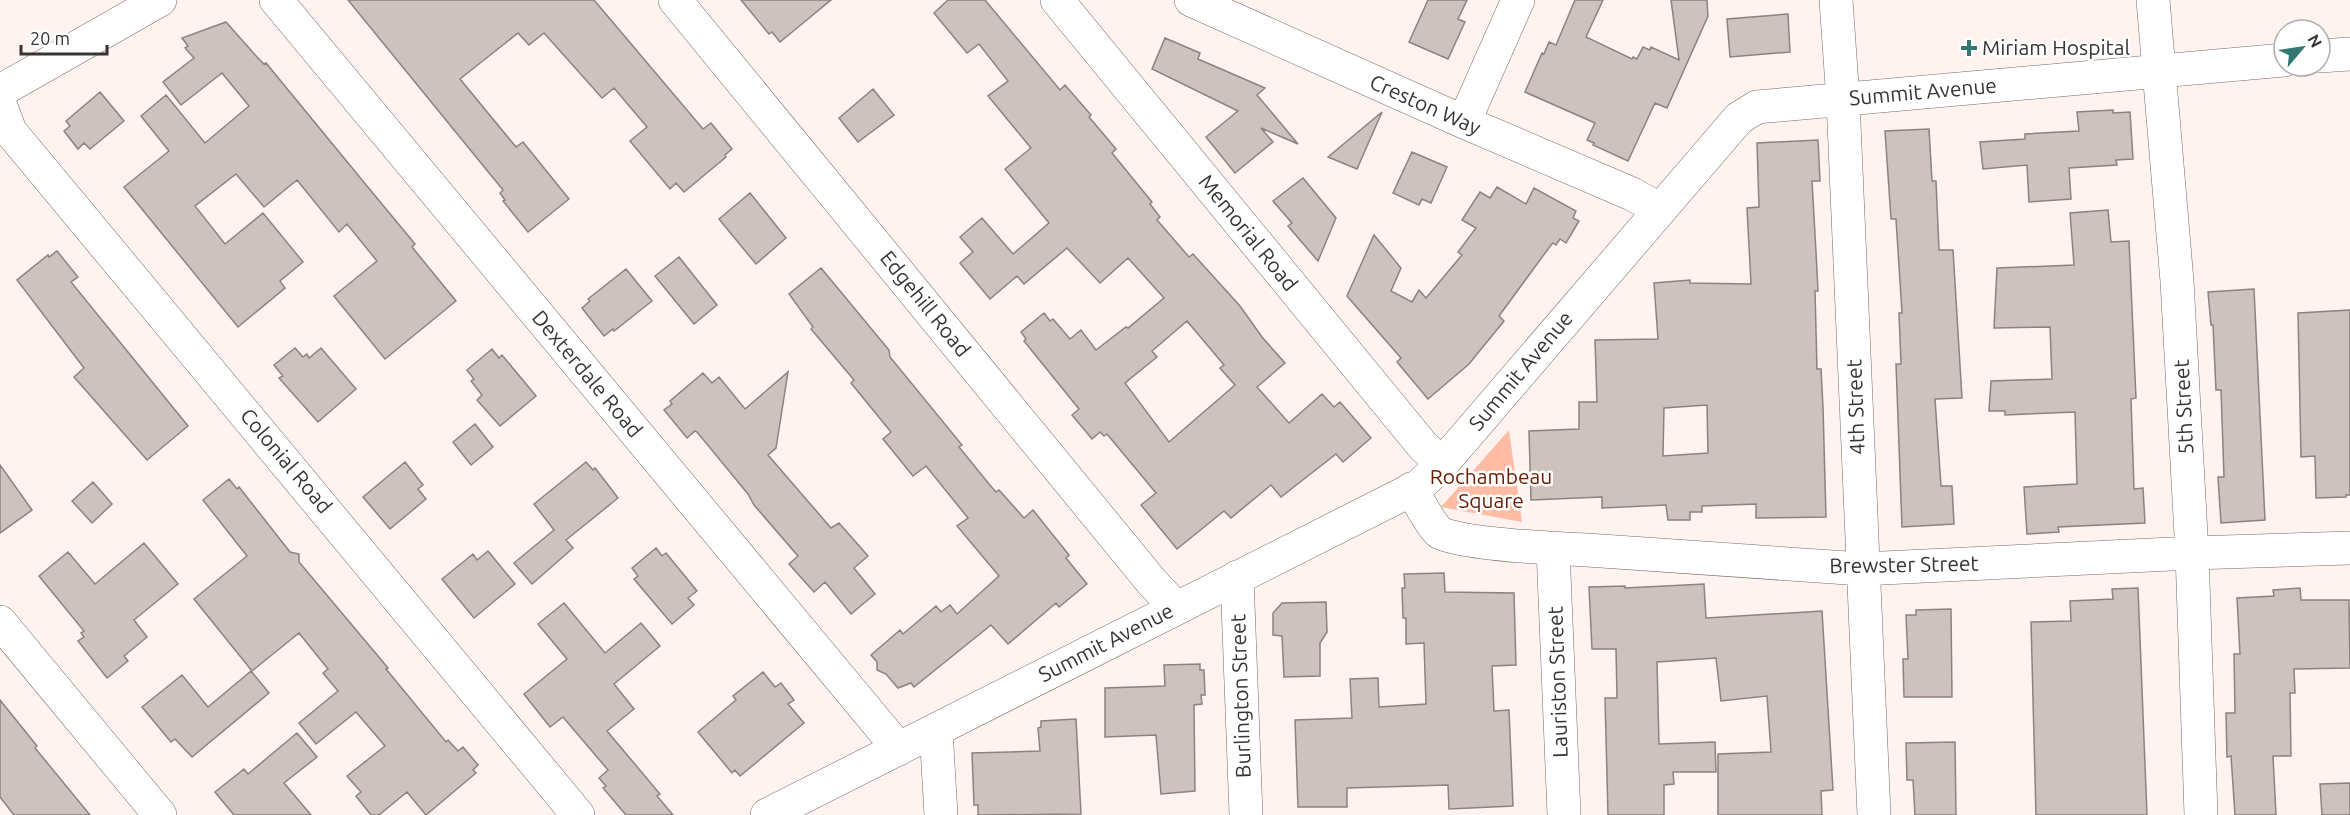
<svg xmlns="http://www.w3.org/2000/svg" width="2350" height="815" font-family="Ubuntu,sans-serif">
	<rect width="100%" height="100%" fill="#fff3ef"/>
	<!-- green -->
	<path fill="#ffbca5" d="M 1509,430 L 1522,522 L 1441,507 Z"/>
	<!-- building -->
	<path fill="#cdc2be" stroke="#8c827e" stroke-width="1.5" fill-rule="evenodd" d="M 348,0 L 594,0 L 703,129 L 711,123 L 732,149 L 725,155 L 726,157 L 684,192 L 676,183 L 670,189 L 630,141 L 647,127 L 614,88 L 602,98 L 544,33 L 529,45 L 518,33 L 460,79 L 516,147 L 523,142 L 569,199 L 528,232 L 503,201 L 505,200 L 500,193 L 503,190 Z
		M 741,0 L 831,0 L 780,42 L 772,32 L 769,34 Z
		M 948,0 L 985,0 L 1060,90 L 1065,85 L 1091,115 L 1089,117 L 1116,149 L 1112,153 L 1152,202 L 1150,204 L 1160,217 L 1157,220 L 1189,257 L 1193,254 L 1240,306 L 1262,337 L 1285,363 L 1257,387 L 1289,423 L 1322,394 L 1334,407 L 1340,402 L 1371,438 L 1343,462 L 1336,454 L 1281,497 L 1271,485 L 1231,518 L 1224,511 L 1177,549 L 1141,505 L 1156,493 L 1107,434 L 1104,436 L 1100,432 L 1092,439 L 1072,415 L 1079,409 L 1024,341 L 1026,339 L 1021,332 L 1044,313 L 1050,321 L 1053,319 L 1070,339 L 1081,330 L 1096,350 L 1126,327 L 1128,328 L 1164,298 L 1128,258 L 1100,283 L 1067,248 L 1024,284 L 1017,276 L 990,299 L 960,263 L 973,252 L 960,237 L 982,218 L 1013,254 L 1049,223 L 1005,169 L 1031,148 L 988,96 L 1008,81 L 979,44 L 967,53 L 934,13 ZM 1187,321 L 1224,365 L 1220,368 L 1235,385 L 1169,442 L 1125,383 L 1157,357 L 1152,351 Z
		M 1428,0 L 1467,0 L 1458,19 L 1465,22 L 1448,59 L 1409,42 Z
		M 1575,0 L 1603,0 L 1586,37 L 1632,59 L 1633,57 L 1637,59 L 1643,47 L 1650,50 L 1651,47 L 1679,60 L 1671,0 L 1707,0 L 1708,16 L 1667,108 L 1655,103 L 1628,161 L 1593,145 L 1594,143 L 1587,140 L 1595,123 L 1525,92 L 1542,53 L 1544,54 L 1549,42 L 1556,45 Z
		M 1788,14 L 1790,52 L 1730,57 L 1727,19 Z
		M 226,22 L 257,57 L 264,64 L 266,63 L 367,186 L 415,244 L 412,247 L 456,301 L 385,359 L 334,296 L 377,261 L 347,224 L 339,232 L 297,180 L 264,207 L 236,174 L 195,206 L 225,244 L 263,213 L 303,262 L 280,281 L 285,288 L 238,327 L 124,187 L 169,151 L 141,116 L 166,95 L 205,143 L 249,106 L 222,73 L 181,105 L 163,82 L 194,58 L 185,48 L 188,46 L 182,38 Z
		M 1165,38 L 1200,53 L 1198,59 L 1265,88 L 1257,95 L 1298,144 L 1261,128 L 1273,142 L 1235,173 L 1206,137 L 1238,111 L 1152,69 Z
		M 873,89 L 894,115 L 858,142 L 839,118 Z
		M 100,92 L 124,121 L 90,149 L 84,143 L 78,149 L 64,131 L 70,126 L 66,121 Z
		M 2113,110 L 2113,113 L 2130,112 L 2133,159 L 2116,160 L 2117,165 L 2069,168 L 2071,199 L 2029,202 L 2027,165 L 1983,169 L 1980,142 L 2025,139 L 2025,134 L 2079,131 L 2077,112 Z
		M 1382,112 L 1357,169 L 1328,157 Z
		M 1929,129 L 1932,181 L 1936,181 L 1939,250 L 1953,250 L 1962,398 L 1935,399 L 1941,486 L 1952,486 L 1954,524 L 1902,527 L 1896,364 L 1901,364 L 1899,313 L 1902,313 L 1896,219 L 1891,219 L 1885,131 Z
		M 1818,140 L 1820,181 L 1812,181 L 1816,252 L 1818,291 L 1815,291 L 1817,369 L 1821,369 L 1823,407 L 1826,517 L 1756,518 L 1756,504 L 1702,506 L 1702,512 L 1690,512 L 1690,520 L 1668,520 L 1666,505 L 1602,508 L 1602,497 L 1531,500 L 1529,431 L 1579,429 L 1579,402 L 1597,402 L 1595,340 L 1658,339 L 1654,283 L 1690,280 L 1690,283 L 1751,284 L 1747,208 L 1759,207 L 1757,143 ZM 1707,405 L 1708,453 L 1663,456 L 1664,408 Z
		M 1412,152 L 1447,167 L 1431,203 L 1422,199 L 1419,205 L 1393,193 Z
		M 1303,178 L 1336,218 L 1318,261 L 1288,226 L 1292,223 L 1273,201 Z
		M 1497,187 L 1526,204 L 1534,188 L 1576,211 L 1573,218 L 1579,221 L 1566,243 L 1560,239 L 1556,245 L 1553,243 L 1551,245 L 1499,316 L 1504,321 L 1469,364 L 1428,399 L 1397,362 L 1401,358 L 1347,296 L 1374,235 L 1401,268 L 1391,291 L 1412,302 L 1419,290 L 1426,298 L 1462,255 L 1458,252 L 1476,228 L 1462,220 L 1480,192 L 1490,198 Z
		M 750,193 L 786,238 L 756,264 L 719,219 Z
		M 2108,210 L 2111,242 L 2129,241 L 2136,398 L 2131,399 L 2134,489 L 2143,488 L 2145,523 L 2058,527 L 2059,532 L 2027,534 L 2024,487 L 2077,484 L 2075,412 L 2005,415 L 2005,411 L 1989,411 L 1991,381 L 2052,379 L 2050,327 L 1994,328 L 1997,268 L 2074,265 L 2070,213 Z
		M 57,251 L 78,277 L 71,282 L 188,426 L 147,460 L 74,377 L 84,368 L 17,280 L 48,255 L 49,257 Z
		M 679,257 L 717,305 L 694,324 L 655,276 Z
		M 821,268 L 889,350 L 890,357 L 962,445 L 959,447 L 989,484 L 996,492 L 999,490 L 1024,518 L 1033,510 L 1069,555 L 1066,558 L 1087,584 L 1059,607 L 1056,603 L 1008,644 L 991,625 L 914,687 L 911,683 L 898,688 L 886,674 L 877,670 L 877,662 L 871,655 L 900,630 L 903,634 L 936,606 L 941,612 L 950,605 L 957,614 L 999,576 L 957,526 L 968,518 L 926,466 L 913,476 L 883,439 L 891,432 L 851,383 L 854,380 L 811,329 L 813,327 L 789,294 Z
		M 626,269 L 652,301 L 614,331 L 613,329 L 604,336 L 582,308 L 590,301 L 588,299 Z
		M 2254,289 L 2265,520 L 2221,523 L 2218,477 L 2224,477 L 2221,390 L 2216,390 L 2213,325 L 2211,325 L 2208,292 Z
		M 2350,310 L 2350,495 L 2346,495 L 2346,497 L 2316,498 L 2315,456 L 2301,457 L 2298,313 Z
		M 295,348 L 303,357 L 307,354 L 309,358 L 321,348 L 356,389 L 318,422 L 279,378 L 283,376 L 274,365 Z
		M 492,349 L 499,358 L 502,355 L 536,396 L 500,426 L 477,400 L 482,395 L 471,381 L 474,379 L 467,370 Z
		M 788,372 L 776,448 L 768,455 L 831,528 L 839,523 L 868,556 L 854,568 L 875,594 L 851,614 L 825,582 L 814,592 L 789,564 L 798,556 L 754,505 L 748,494 L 697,432 L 695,431 L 687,438 L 664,410 L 672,404 L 670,401 L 703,373 L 712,383 L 719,377 L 745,409 Z
		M 475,424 L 493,447 L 471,465 L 453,442 Z
		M 405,462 L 423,485 L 418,489 L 426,499 L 390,529 L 363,497 Z
		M 586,462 L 593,470 L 595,468 L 618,498 L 566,540 L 573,548 L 532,584 L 514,563 L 554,530 L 534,504 Z
		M 0,465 L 32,510 L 0,533 Z
		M 229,479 L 237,489 L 239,487 L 290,552 L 299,554 L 299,562 L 378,656 L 388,668 L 386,669 L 446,742 L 448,740 L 458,751 L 463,747 L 478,765 L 473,770 L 476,773 L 426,815 L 407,792 L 379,815 L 371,815 L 356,796 L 361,792 L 347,776 L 385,746 L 356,712 L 316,744 L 299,723 L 338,691 L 323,673 L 328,669 L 299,633 L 252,671 L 194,599 L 247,556 L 203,500 Z
		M 93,482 L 112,504 L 92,523 L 72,501 Z
		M 144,543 L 178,584 L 134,620 L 147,637 L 124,656 L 128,661 L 107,678 L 78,641 L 84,637 L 81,633 L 84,631 L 39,576 L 68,552 L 95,584 Z
		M 656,548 L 662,556 L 666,553 L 697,591 L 688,598 L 694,605 L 672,624 L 634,579 L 638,576 L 632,568 Z
		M 488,551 L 515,584 L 474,618 L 442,579 L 473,554 L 477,560 Z
		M 1444,573 L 1445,592 L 1514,593 L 1516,665 L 1492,666 L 1494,711 L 1509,710 L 1513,806 L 1449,809 L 1448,785 L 1347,788 L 1347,807 L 1298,807 L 1295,720 L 1352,718 L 1350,679 L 1378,678 L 1379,707 L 1426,704 L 1424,643 L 1406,644 L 1406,618 L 1403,618 L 1402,588 L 1405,588 L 1404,574 Z
		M 1704,584 L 1706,618 L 1822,611 L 1833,790 L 1821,791 L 1822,815 L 1718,815 L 1718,754 L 1771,752 L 1767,696 L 1721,701 L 1716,658 L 1657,662 L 1659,744 L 1715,742 L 1716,772 L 1673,772 L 1674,784 L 1664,785 L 1664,815 L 1608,815 L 1605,698 L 1617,698 L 1616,649 L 1592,649 L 1589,587 L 1625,586 L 1625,588 Z
		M 2138,588 L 2147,815 L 2036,815 L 2031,622 L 2071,621 L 2070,601 L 2113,599 L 2112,589 Z
		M 2300,588 L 2301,600 L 2349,600 L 2350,668 L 2294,669 L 2295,693 L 2290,693 L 2291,756 L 2273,756 L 2276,815 L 2235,815 L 2231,756 L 2227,757 L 2226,713 L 2235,713 L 2234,654 L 2240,654 L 2237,598 L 2274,596 L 2273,590 Z
		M 1326,602 L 1327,632 L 1320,643 L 1320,676 L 1284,677 L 1282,636 L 1273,635 L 1273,613 L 1282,603 Z
		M 564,603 L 605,653 L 641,623 L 660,646 L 614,684 L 634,709 L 607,731 L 660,794 L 657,796 L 673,815 L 626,815 L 603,788 L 606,786 L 599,778 L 608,770 L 563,717 L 550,727 L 524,694 L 567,659 L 538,624 Z
		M 1951,609 L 1952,697 L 1904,697 L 1903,659 L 1908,659 L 1906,615 L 1916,615 L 1916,610 Z
		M 1200,664 L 1200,670 L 1204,670 L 1205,695 L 1201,695 L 1202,704 L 1194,705 L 1195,791 L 1161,794 L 1156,735 L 1105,737 L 1105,688 L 1165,686 L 1164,665 Z
		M 251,671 L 269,693 L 192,757 L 175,739 L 171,742 L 142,707 L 182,675 L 208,707 Z
		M 763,672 L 775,687 L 781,683 L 794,700 L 788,704 L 804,723 L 740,776 L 735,770 L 732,773 L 698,732 L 736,700 L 733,696 Z
		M 0,700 L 37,746 L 35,748 L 90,815 L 14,815 L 0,797 Z
		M 1076,719 L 1081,814 L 978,815 L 978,805 L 974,805 L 972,753 L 1040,751 L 1038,728 L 1041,727 L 1041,721 Z
		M 297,733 L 317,757 L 284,783 L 311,815 L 234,815 L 215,792 L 244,769 L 248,774 Z
		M 1955,742 L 1956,815 L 1915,815 L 1913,780 L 1907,780 L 1906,743 Z
		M 2350,783 L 2350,815 L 2322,815 L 2320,784 Z"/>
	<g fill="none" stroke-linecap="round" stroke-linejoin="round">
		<defs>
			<path id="minor" d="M 276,0 L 899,749
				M 675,0 L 1151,581 L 1176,608
				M 1057,0 L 1423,446 L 1442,464
				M 1191,0 L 1464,122 L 1632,194 L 1659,209
				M 1836,0 L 1843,100 L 1874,815
				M 2153,0 L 2177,281 L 2192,553 L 2201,815
				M 2320,56 L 2350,54
				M 0,91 L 160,0
				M 0,104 L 10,131 L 578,815
				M 1464,122 L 1518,0
				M 1411,489 C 1419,501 1429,523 1439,532 C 1453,544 1564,549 1587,550 L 1862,569 L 2192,553 L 2350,548
				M 1553,549 L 1564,815
				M 1237,577 L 1246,815
				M 0,622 L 160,815
				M 936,730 L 941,815
				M 767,815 L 1419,486 L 1442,464 L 1739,118 L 1757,107 L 2284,60"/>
		</defs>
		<!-- minor casing -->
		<use href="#minor" stroke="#736a66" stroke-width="34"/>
		<!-- minor -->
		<use href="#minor" stroke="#fff" stroke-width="33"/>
	</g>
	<!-- markers -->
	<path fill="#327870" stroke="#fff" stroke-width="2" d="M1966 39h6v6h6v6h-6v6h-6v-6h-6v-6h6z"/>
	<g text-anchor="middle" stroke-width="5" stroke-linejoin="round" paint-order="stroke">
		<!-- poi labels -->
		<g font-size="21" fill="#383432" stroke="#fff" text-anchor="start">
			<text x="1982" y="55">Miriam Hospital</text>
		</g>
		<!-- street labels -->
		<g font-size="21" fill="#383432" stroke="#fff">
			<text transform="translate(1923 92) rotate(-5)" y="7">Summit Avenue</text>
			<text transform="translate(1425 105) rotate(24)" y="7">Creston Way</text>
			<text transform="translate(1248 233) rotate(51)" y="7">Memorial Road</text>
			<text transform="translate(925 304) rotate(51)" y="7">Edgehill Road</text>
			<text transform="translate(1521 371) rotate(-50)" y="7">Summit Avenue</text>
			<text transform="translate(587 374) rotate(50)" y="7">Dexterdale Road</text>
			<text transform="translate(1856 407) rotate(-92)" y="7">4th Street</text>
			<text transform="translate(2184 407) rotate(-93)" y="7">5th Street</text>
			<text transform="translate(286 461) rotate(50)" y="7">Colonial Road</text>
			<text transform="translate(1904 565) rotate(-1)" y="7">Brewster Street</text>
			<text transform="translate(1106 643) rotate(-27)" y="7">Summit Avenue</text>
			<text transform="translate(1558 682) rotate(-92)" y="7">Lauriston Street</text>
			<text transform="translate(1241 696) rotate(-92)" y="7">Burlington Street</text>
		</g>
		<!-- park labels -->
		<g font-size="21" fill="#691d00" stroke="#fff">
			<text x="1491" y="484">Rochambeau<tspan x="1491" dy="24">Square</tspan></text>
		</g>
	</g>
	<!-- north arrow -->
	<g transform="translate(2302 48) rotate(61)"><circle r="28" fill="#ffffff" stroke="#afaead" stroke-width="1.5"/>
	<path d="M0-4.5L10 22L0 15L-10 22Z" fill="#327870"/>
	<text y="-9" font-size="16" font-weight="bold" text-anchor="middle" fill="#383432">N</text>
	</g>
	<!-- scale -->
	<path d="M21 45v9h86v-9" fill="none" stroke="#383432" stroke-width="3"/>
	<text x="30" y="45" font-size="18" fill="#383432" stroke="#ffffff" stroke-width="4.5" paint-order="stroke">20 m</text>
</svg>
